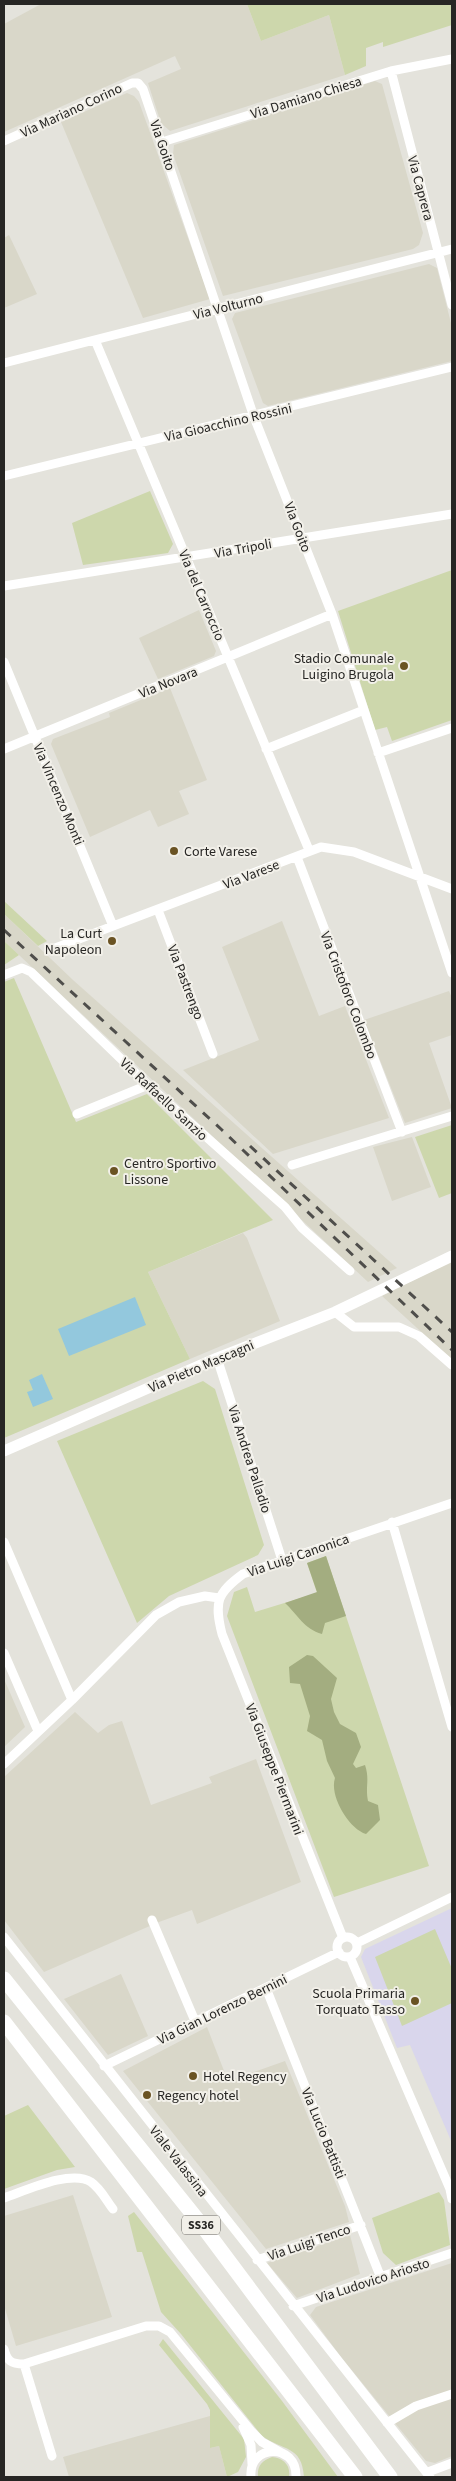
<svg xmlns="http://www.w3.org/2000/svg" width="456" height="2481" font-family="'Source Sans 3',sans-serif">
	<rect width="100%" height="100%" fill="#e4e3dc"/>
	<!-- built -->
	<path fill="#d9d7c9" d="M 41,4 L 247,4 L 261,41 L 329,15 L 345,75 L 170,131 L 161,123 L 148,83 L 181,69 L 175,56 L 4,132 L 4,24 Z
		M 375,81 L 382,84 L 423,233 L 419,245 L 413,249 L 223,296 L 173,154 L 174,145 Z
		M 127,93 L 134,96 L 139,102 L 210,299 L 143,318 L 61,122 Z
		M 9,235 L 37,294 L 4,308 L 4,238 Z
		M 429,264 L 437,268 L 452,327 L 452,361 L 268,406 L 263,403 L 232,319 L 235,313 Z
		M 199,610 L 216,651 L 214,656 L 158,679 L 139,638 Z
		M 170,688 L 207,780 L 179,791 L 189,814 L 158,827 L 150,810 L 90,837 L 51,744 L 53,739 L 110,717 L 109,713 Z
		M 4,914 L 73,980 L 397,1268 L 368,1282 L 4,941 Z
		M 282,921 L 319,1016 L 345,1006 L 389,1118 L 273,1154 L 183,1070 L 259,1040 L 222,947 Z
		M 449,991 L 452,998 L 452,1035 L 429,1043 L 452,1108 L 405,1123 L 364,1020 Z
		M 412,1137 L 431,1187 L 392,1201 L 373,1147 Z
		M 243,1233 L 247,1238 L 280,1321 L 190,1359 L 148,1272 Z
		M 452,1261 L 452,1360 L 382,1296 Z
		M 4,1679 L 25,1727 L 4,1747 Z
		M 75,1712 L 98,1733 L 109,1725 L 122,1721 L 151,1805 L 212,1783 L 209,1777 L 256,1759 L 301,1882 L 197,1924 L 192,1910 L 159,1922 L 44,1972 L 4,1920 L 4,1777 Z
		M 121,1974 L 148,2036 L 108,2055 L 64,1999 Z
		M 207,2027 L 228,2081 L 285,2061 L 345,2206 L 349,2222 L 266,2249 L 123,2071 Z
		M 73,2195 L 112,2317 L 16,2346 L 4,2305 L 4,2216 Z
		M 350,2235 L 360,2274 L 297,2298 L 267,2263 Z
		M 452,2263 L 452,2456 L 435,2463 L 426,2461 L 341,2357 L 310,2315 L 316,2307 Z
		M 210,2416 L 210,2448 L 219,2446 L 227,2477 L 69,2477 L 63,2457 Z"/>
	<!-- education -->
	<path fill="#d9d6ec" d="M 452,1908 L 452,2143 L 410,2045 L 397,2048 L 361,1957 L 365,1949 Z"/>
	<!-- green -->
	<path fill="#cdd7ac" d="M 247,4 L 452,4 L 452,25 L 383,47 L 383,42 L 366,48 L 366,66 L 345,75 L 329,15 L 261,41 Z
		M 150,491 L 173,544 L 168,553 L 83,565 L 72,523 Z
		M 452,570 L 452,720 L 392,741 L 387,727 L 375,730 L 338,611 Z
		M 4,901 L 47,941 L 38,946 L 4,914 Z
		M 4,941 L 19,955 L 4,965 Z
		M 14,978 L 76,1122 L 147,1094 L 273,1220 L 148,1272 L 190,1359 L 4,1438 L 4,982 Z
		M 452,1125 L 452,1193 L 439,1198 L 415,1137 Z
		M 203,1381 L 215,1389 L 264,1545 L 258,1555 L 169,1596 L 137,1623 L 57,1441 Z
		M 326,1556 L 429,1866 L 334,1897 L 227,1616 L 234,1592 L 247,1587 L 255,1612 L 317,1593 L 307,1563 Z
		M 435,1929 L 452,1969 L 452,2003 L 402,2026 L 375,1957 Z
		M 28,2105 L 75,2167 L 57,2170 L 4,2189 L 4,2116 Z
		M 439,2192 L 444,2200 L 450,2245 L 396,2265 L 383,2253 L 372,2218 Z
		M 134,2212 L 282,2401 L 338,2477 L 304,2477 C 302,2445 283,2451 262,2436 L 181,2334 L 161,2312 L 142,2252 L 137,2252 L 128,2216 Z
		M 163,2339 L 244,2439 L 246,2457 L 238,2472 L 227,2477 L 219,2446 L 210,2448 L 210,2410 L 207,2404 L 159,2345 Z
		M 272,2457 C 283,2458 291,2465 289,2477 L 258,2477 C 257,2467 261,2461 272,2457 Z"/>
	<!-- forest -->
	<path fill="#a3ad80" d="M 326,1556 L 346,1616 L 325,1623 L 322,1634 C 304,1629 298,1615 285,1603 L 317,1592 L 307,1563 Z
		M 307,1655 L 313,1656 L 337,1678 L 331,1699 L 334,1712 L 340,1724 L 356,1733 L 361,1747 L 353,1764 L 356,1768 L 365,1765 C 370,1780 365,1786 368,1801 L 378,1805 L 380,1820 L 366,1834 C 349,1829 329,1796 335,1778 L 327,1761 L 322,1740 L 307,1731 L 310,1716 L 300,1684 L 290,1683 L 289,1667 Z"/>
	<!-- water -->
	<path fill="#93c8dd" d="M 135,1297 L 146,1325 L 69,1356 L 58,1329 Z
		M 42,1374 L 53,1399 L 33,1407 L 27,1392 L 33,1390 L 29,1380 Z"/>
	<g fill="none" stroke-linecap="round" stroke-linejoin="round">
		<!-- minor -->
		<path stroke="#fff" stroke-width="9" d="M 391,71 L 452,305
			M 4,141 L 132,83 L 138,83 L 143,89 L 254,417 L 332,614 L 452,973
			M 162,142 L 391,71 L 452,59
			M 95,340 L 309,850
			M 4,363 L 452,249
			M 4,476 L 452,367
			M 4,586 L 452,514
			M 4,662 L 113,926
			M 4,749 L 332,614
			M 266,749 L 364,710
			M 378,753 L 452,728
			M 297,857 L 402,1132
			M 158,910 L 213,1054
			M 50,950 L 321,847 L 354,852 L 452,889
			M 4,975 L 22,968 L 31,972 L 148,1085 L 285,1207 L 302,1228 L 350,1271
			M 77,1114 L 148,1085
			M 292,1165 L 452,1116
			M 335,1312 L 354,1327 L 399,1327 L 419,1336 L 452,1365
			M 217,1358 L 282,1560
			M 392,1522 L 452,1727
			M 4,1542 L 72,1700
			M 4,1653 L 38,1731
			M 4,1764 L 72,1700 L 156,1615 L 179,1602 L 205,1596 L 219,1598
			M 152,1920 L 195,2021
			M 4,1937 L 430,2477
			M337 1947a10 10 0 1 1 20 0a10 10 0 1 1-20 0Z
			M 343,1938 L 222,1634 C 214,1602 217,1593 243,1574 L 452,1503
			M 357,1943 L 452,1897
			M 350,1957 L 450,2189 L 452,2199
			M 266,1988 L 381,2278
			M 104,2066 L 339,1952
			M 4,2198 C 25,2191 71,2169 91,2182 C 101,2189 106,2200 113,2209
			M 257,2260 L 361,2225
			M 293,2306 L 452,2253
			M 4,2349 C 7,2361 11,2364 24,2364 L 146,2326 L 159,2326 L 170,2332 L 252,2432 L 262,2442 L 287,2456
			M 24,2364 L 52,2456
			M 387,2423 L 416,2406 L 452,2394
			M 243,2427 L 251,2445 L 252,2464
			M 428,2472 L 452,2463
			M 251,2477 C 248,2444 297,2442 296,2477"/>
		<!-- tertiary -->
		<path stroke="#fff" stroke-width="11" d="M 4,1451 L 217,1358 L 335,1312 L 452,1256"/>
		<!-- trunk -->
		<path stroke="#fff" stroke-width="15" d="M 4,1979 L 204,2228 L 390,2477
			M 4,2022 L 355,2477"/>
		<!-- rail -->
		<path stroke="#4f4e4b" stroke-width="3" stroke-dasharray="9 9" stroke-linecap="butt" d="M 4,930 L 222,1130 L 452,1350
			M 250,1146 L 452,1332"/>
	</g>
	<!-- markers -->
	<g fill="#6a5323" stroke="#f2f0e9" stroke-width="2">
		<circle cx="404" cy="666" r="5"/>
		<circle cx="174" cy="851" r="5"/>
		<circle cx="112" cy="941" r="5"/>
		<circle cx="114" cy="1171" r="5"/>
		<circle cx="415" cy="2001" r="5"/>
		<circle cx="193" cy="2076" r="5"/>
		<circle cx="147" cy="2095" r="5"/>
	</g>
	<g text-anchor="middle" stroke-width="4" stroke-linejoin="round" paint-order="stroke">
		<!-- shield labels -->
		<rect fill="#f2f0e9" stroke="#64635f" stroke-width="1" x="182" y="2215.5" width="38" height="19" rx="4"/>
		<g font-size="12" font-weight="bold" fill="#272624">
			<text x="201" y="2229">SS36</text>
		</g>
		<!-- street labels -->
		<g font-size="14" fill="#272624" stroke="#f2f0e9">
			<text transform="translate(306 97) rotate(-17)" y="5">Via Damiano Chiesa</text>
			<text transform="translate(71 110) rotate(-25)" y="5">Via Mariano Corino</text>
			<text transform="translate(163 145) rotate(71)" y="5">Via Goito</text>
			<text transform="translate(421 188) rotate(75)" y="5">Via Caprera</text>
			<text transform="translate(228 306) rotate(-14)" y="5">Via Volturno</text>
			<text transform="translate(228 422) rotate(-13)" y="5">Via Gioacchino Rossini</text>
			<text transform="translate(298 527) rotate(69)" y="5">Via Goito</text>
			<text transform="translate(243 548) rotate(-10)" y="5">Via Tripoli</text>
			<text transform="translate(202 595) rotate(67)" y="5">Via del Carroccio</text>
			<text transform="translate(168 682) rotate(-22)" y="5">Via Novara</text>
			<text transform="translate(59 794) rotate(67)" y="5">Via Vincenzo Monti</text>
			<text transform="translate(251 874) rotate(-21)" y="5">Via Varese</text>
			<text transform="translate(186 982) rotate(69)" y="5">Via Pastrengo</text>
			<text transform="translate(349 995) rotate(69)" y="5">Via Cristoforo Colombo</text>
			<text transform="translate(164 1099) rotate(43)" y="5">Via Raffaello Sanzio</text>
			<text transform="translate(201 1366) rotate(-23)" y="5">Via Pietro Mascagni</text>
			<text transform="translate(250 1459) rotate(72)" y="5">Via Andrea Palladio</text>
			<text transform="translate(298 1555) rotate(-19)" y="5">Via Luigi Canonica</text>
			<text transform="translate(275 1769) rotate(69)" y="5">Via Giuseppe Piermarini</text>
			<text transform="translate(222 2009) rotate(-26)" y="5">Via Gian Lorenzo Bernini</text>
			<text transform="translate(324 2133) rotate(68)" y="5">Via Lucio Battisti</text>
			<text transform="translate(179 2161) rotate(52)" y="5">Viale Valassina</text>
			<text transform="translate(309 2242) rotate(-19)" y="5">Via Luigi Tenco</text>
			<text transform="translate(373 2280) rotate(-18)" y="5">Via Ludovico Ariosto</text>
		</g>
		<!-- poi labels -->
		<g font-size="14" fill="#272624" stroke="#f2f0e9" text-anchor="start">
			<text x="394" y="663" text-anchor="end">Stadio Comunale<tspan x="394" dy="16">Luigino Brugola</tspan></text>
			<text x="184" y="856">Corte Varese</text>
			<text x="102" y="938" text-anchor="end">La Curt<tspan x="102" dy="16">Napoleon</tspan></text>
			<text x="124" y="1168">Centro Sportivo<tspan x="124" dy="16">Lissone</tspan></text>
			<text x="405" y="1998" text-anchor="end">Scuola Primaria<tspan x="405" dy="16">Torquato Tasso</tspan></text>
			<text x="203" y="2081">Hotel Regency</text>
			<text x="157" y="2100">Regency hotel</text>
		</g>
	</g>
	<!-- border -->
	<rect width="456" height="2481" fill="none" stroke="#272624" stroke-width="10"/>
</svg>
